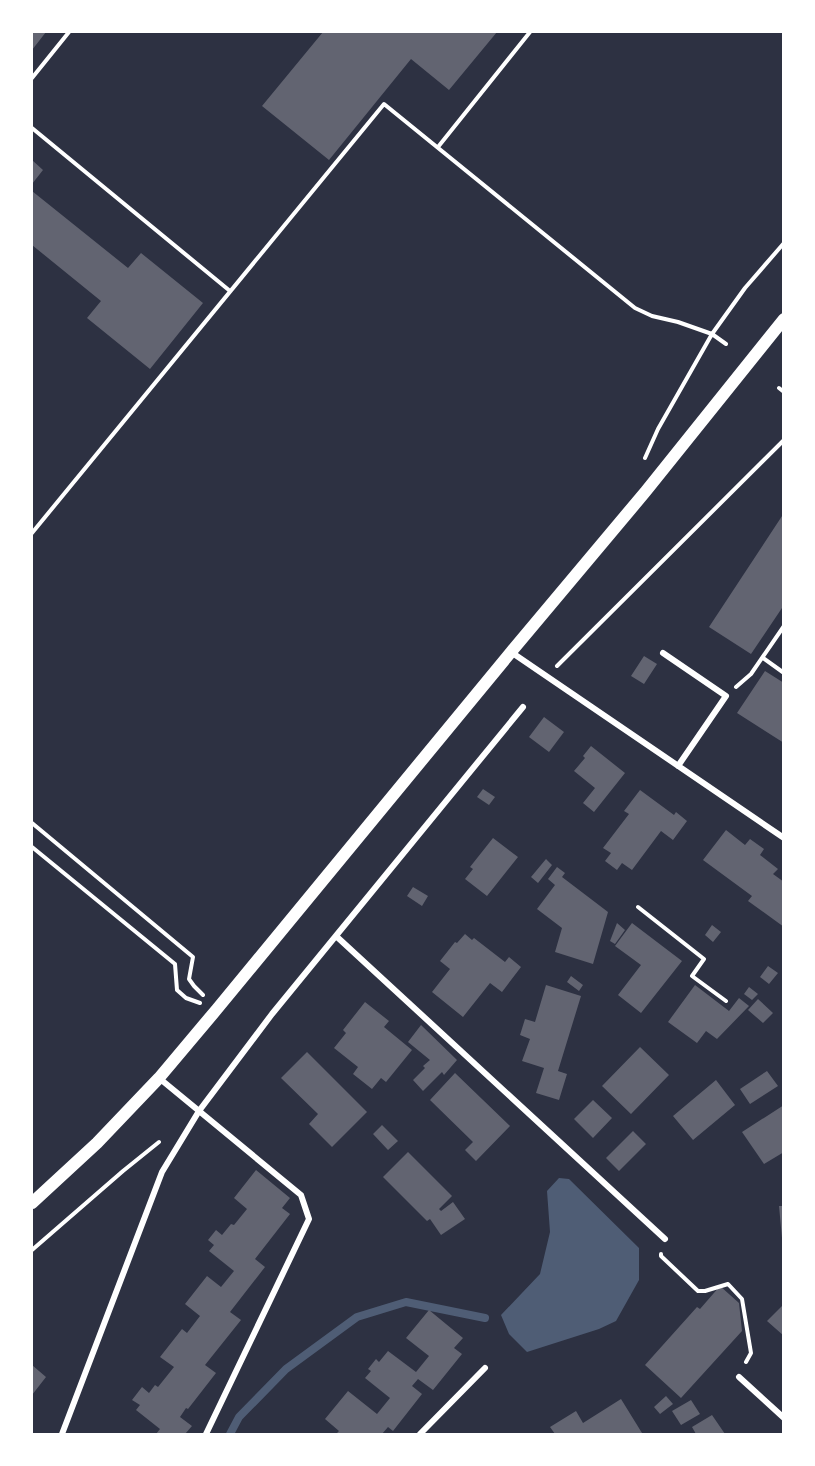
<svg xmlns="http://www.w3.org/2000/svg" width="815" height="1466" font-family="Spectral,serif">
	<rect width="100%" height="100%" fill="#2d3142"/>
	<!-- water -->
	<path fill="#4f5d75" d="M 559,1178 L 569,1179 L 639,1248 L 639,1280 L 616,1321 L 599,1329 L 527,1352 L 509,1334 L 501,1315 L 540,1274 L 550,1232 L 547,1191 Z"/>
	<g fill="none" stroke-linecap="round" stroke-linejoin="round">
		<!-- stream -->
		<path stroke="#4f5d75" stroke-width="8" d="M 230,1434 L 239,1417 L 286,1369 L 357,1317 L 406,1302 L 485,1318"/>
	</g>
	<!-- building -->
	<path fill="#626471" d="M 32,32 L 46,32 L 32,50 Z
		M 323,32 L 497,32 L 449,90 L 411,59 L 329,160 L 262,106 Z
		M 32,160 L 43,170 L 32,184 Z
		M 32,191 L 128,268 L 141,253 L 203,303 L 150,369 L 87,318 L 101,301 L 32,245 Z
		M 784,513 L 784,605 L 751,654 L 709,627 Z
		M 644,656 L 657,664 L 644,684 L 631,676 Z
		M 765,671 L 784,683 L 784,743 L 737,713 Z
		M 544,717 L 564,732 L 549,752 L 529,737 Z
		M 591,746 L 625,773 L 594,812 L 583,803 L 595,788 L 574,771 L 585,758 L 583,756 Z
		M 483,789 L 495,797 L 489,805 L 477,797 Z
		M 640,790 L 674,815 L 676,812 L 687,821 L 673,840 L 661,831 L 632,870 L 622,863 L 617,870 L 605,861 L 611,853 L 603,848 L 629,814 L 624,811 Z
		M 726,830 L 745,845 L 750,839 L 764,849 L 760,855 L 778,869 L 773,874 L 784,882 L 784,927 L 748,901 L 752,896 L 703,860 Z
		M 493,838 L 518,857 L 487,896 L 465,879 L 473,869 L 470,867 Z
		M 546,859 L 552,865 L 538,883 L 531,877 Z
		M 557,867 L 565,873 L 562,877 L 608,912 L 593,964 L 555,952 L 562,928 L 537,909 L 555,885 L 548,879 Z
		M 413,887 L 428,896 L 422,906 L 407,896 Z
		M 617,923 L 625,930 L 615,944 L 610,941 Z
		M 632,923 L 682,961 L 641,1013 L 618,995 L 641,965 L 615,946 Z
		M 712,925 L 721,932 L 713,942 L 705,935 Z
		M 465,934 L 472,940 L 474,938 L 505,962 L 509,957 L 521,967 L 502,992 L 490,983 L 463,1017 L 432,992 L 450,969 L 440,961 L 455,942 L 457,943 Z
		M 768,966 L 778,973 L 769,984 L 760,977 Z
		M 571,976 L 583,985 L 579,991 L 567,982 Z
		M 546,985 L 581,996 L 558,1071 L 567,1074 L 559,1100 L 536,1093 L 544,1068 L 522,1061 L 530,1039 L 520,1035 L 525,1019 L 535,1022 Z
		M 695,985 L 729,1011 L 739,998 L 749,1006 L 717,1039 L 706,1031 L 697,1043 L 668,1022 Z
		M 749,987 L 758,994 L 752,1000 L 744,994 Z
		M 758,999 L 773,1013 L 763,1023 L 748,1010 Z
		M 365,1002 L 389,1021 L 384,1027 L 412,1050 L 386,1082 L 381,1078 L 372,1089 L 353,1074 L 358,1067 L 334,1048 L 346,1033 L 343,1030 Z
		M 421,1025 L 457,1060 L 444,1075 L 442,1072 L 423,1091 L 413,1080 L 425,1068 L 423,1066 L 430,1060 L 408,1042 Z
		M 640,1047 L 669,1075 L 631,1114 L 602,1086 Z
		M 307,1052 L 367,1112 L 332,1147 L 309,1124 L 318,1114 L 281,1078 Z
		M 767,1071 L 778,1086 L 750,1104 L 740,1089 Z
		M 455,1073 L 510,1126 L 476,1161 L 465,1150 L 473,1142 L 430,1100 Z
		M 716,1080 L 735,1105 L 693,1140 L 673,1116 Z
		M 593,1100 L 612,1118 L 593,1138 L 574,1119 Z
		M 784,1105 L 784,1152 L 764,1164 L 742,1132 Z
		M 382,1125 L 398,1141 L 388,1150 L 373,1134 Z
		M 633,1131 L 646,1144 L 619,1171 L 606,1158 Z
		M 408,1152 L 452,1196 L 439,1209 L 441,1211 L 453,1202 L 465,1219 L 441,1235 L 430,1219 L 427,1221 L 383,1177 Z
		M 256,1170 L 290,1198 L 282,1208 L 290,1214 L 255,1259 L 265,1267 L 230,1312 L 241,1320 L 205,1365 L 216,1373 L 188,1409 L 186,1408 L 180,1417 L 192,1426 L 185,1434 L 156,1434 L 160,1429 L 136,1410 L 140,1405 L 132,1400 L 142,1387 L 149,1393 L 155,1385 L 158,1387 L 174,1367 L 160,1357 L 182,1329 L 187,1333 L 200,1316 L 185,1304 L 207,1276 L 221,1287 L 234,1271 L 209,1251 L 214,1245 L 208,1240 L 216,1230 L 222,1235 L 231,1224 L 234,1225 L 247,1209 L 234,1198 Z
		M 779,1206 L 784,1206 L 784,1238 L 782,1238 Z
		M 720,1286 L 739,1303 L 742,1331 L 681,1398 L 645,1365 L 697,1307 L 700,1309 Z
		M 784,1304 L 784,1336 L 767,1321 Z
		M 429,1310 L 463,1338 L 454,1348 L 462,1354 L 433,1390 L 418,1379 L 412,1386 L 422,1394 L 393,1431 L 388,1427 L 382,1434 L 336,1434 L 339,1431 L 325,1419 L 348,1391 L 377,1414 L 390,1398 L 365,1378 L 371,1371 L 368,1369 L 376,1359 L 379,1362 L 388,1351 L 416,1372 L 429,1356 L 406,1338 Z
		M 32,1365 L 46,1377 L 32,1395 Z
		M 666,1396 L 673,1404 L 660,1414 L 654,1407 Z
		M 621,1399 L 642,1433 L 639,1434 L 555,1434 L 550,1427 L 576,1411 L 583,1423 Z
		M 691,1400 L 700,1414 L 681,1425 L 672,1411 Z
		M 712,1415 L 725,1434 L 696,1434 L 692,1427 Z"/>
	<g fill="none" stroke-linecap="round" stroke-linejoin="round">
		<!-- path -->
		<path stroke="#fff" stroke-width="4" d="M 32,78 L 69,32
			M 32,128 L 230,291
			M 438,147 L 530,32
			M 779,388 L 784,392
			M 645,458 L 658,429 L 712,334 L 745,288 L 784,243
			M 32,533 L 384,104 L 635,308 L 652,316 L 678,322 L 712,334 L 726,344
			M 763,658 L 784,673
			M 557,666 L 784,440
			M 736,687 L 751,674 L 784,626
			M 32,823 L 193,957 L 189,979 L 194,986 L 203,995
			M 32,847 L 175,964 L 177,990 L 186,998 L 200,1003
			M 638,907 L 704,959 L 692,976 L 726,1001
			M 32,1250 L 123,1171 L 159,1142
			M 661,1254 L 661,1256 L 698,1291 L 705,1291 L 728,1284 L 742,1299 L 751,1353 L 746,1362"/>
		<!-- minor -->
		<path stroke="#fff" stroke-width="6" d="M 511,652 L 784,838
			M 663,653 L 726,696 L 678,766
			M 336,936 L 665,1239
			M 159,1078 L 301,1195 L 309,1219 L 206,1434
			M 739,1377 L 784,1418
			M 62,1434 L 162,1172 L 199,1111 L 272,1014 L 523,707
			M 420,1434 L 485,1368"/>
		<!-- secondary -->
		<path stroke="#fff" stroke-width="12" d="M 32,1203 L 97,1143 L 159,1078 L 217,1009 L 511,652 L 646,491 L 784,319"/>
	</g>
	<!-- border -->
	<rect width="815" height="1466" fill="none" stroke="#ffffff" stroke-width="66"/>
</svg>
